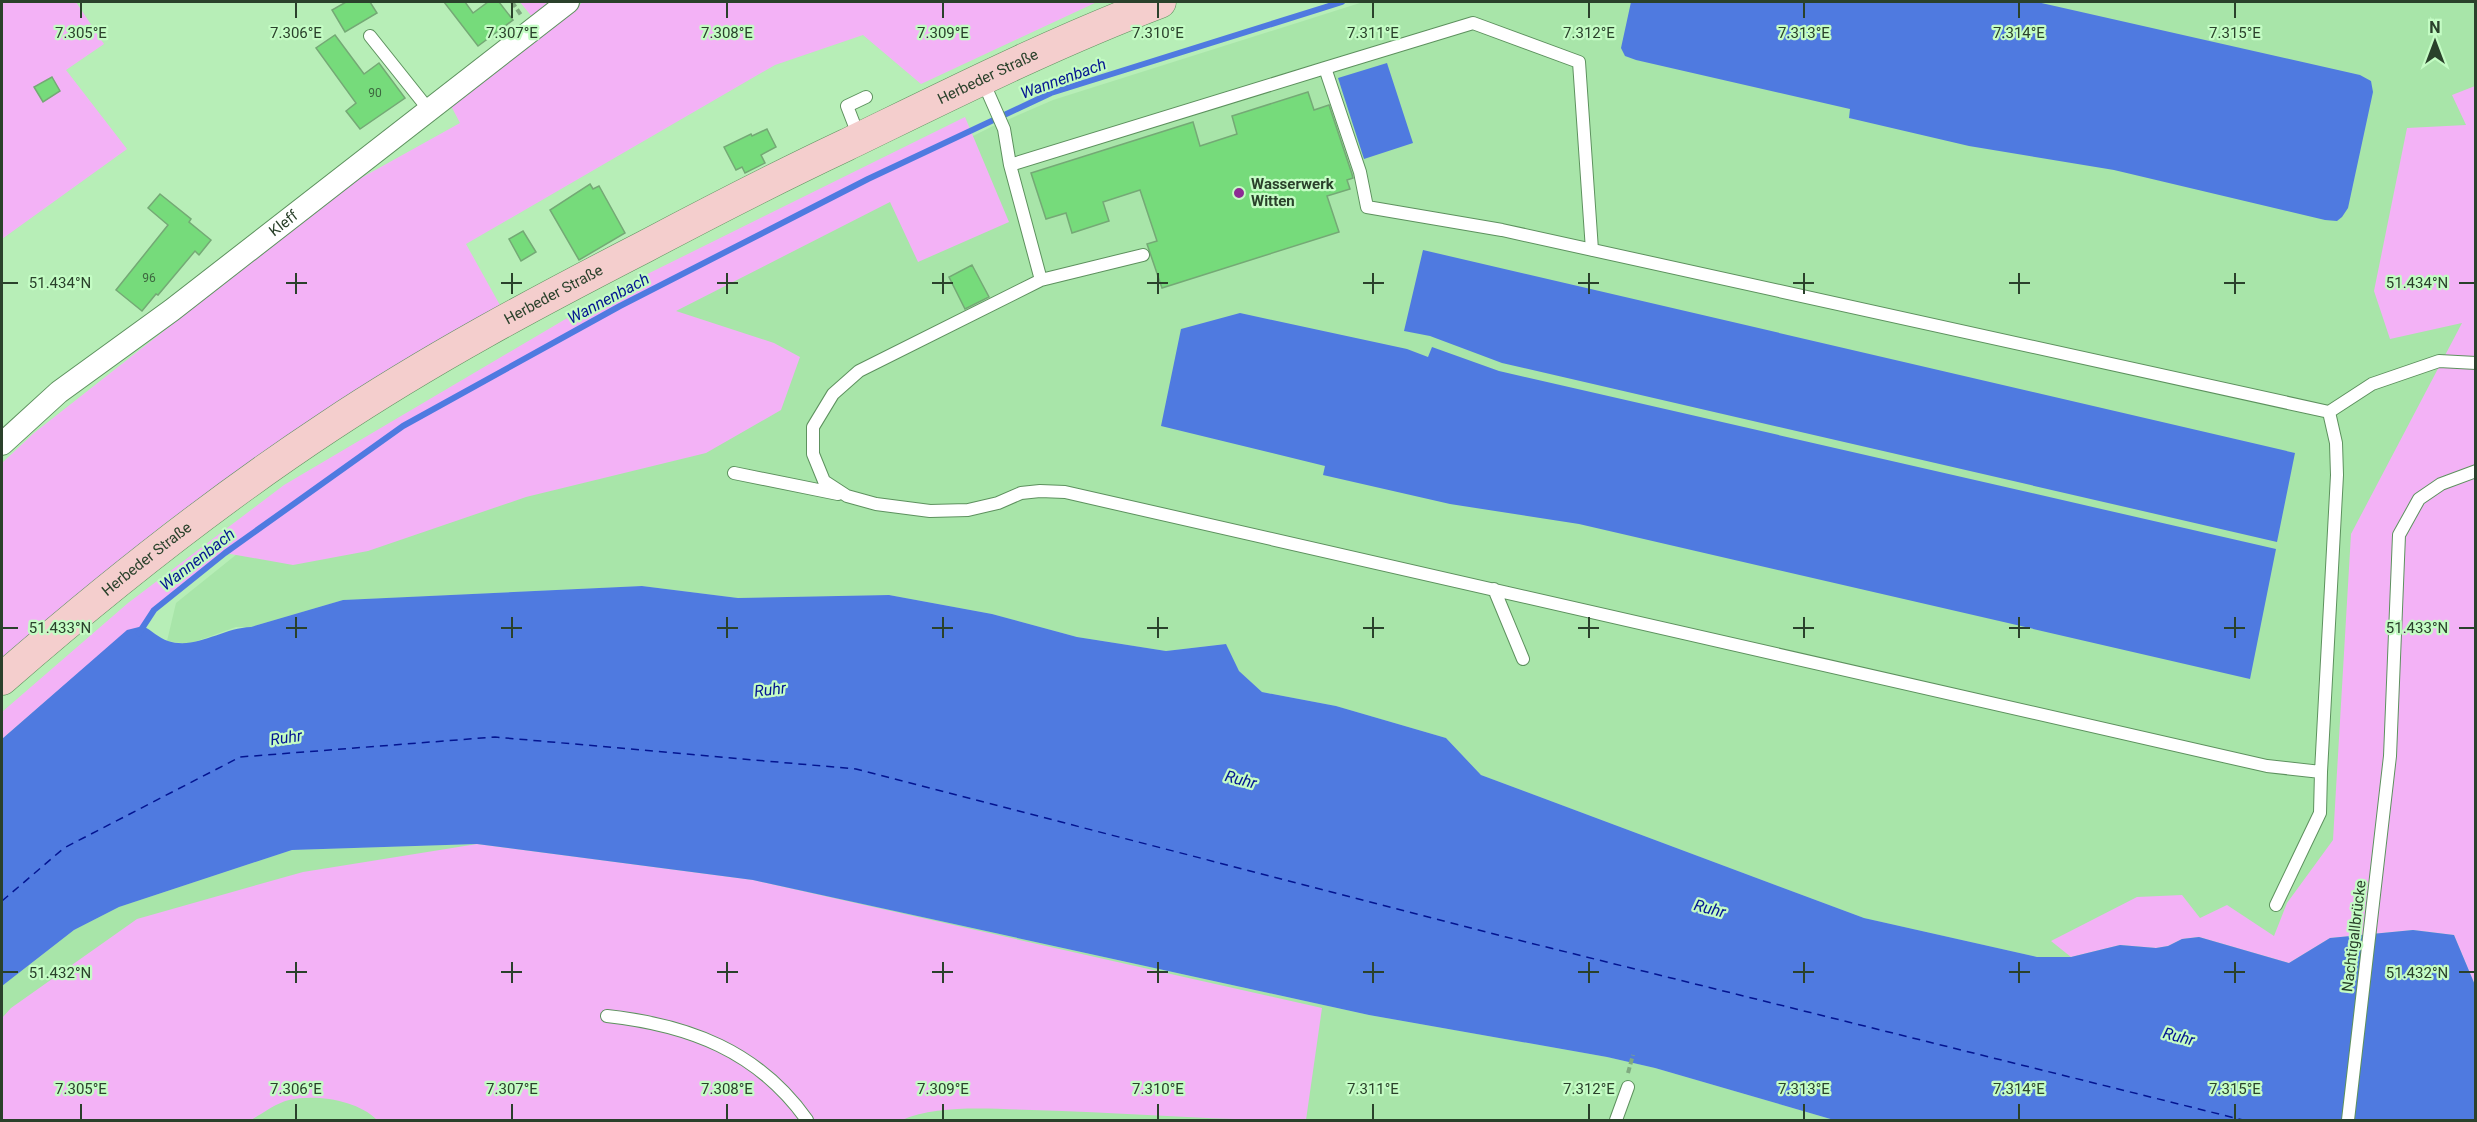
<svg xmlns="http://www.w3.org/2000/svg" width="2477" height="1122" font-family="Roboto,sans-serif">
	<rect width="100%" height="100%" fill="#b7eeb7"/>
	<!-- built -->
	<path fill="#a8e5a9" d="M 1363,2 L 2475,2 L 2475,463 L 2330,938 L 2289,963 L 2199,937 L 2156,948 L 2120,945 L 2071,957 L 2037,957 L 1864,918 L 1481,775 L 1446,738 L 1336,706 L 1262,692 L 1239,671 L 1225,644 L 1166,651 L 1077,637 L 992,614 L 889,595 L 738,598 L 642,586 L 343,600 L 251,627 L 236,627 L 189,644 L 167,641 L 176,603 L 293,509 L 646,300 L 991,127 L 1053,100 Z
		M 477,844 L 753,880 L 1369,1015 L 1607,1057 L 1655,1068 L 1834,1120 L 2,1120 L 2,986 L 74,930 L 119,907 L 292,850 Z"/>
	<!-- green -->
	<path fill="#f3b2f6" d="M 2,2 L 76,2 L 104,44 L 66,70 L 127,149 L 2,239 Z
		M 520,2 L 555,2 L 533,18 Z
		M 583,2 L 1097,2 L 921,84 L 863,35 L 775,65 L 466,244 L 501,307 L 310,424 L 168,521 L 2,658 L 2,463 L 34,433 L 352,183 L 460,123 L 449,102 Z
		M 2475,86 L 2475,985 L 2454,935 L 2413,930 L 2330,938 L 2289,963 L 2199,937 L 2182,939 L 2168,946 L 2156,948 L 2120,945 L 2071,957 L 2051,941 L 2137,897 L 2182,895 L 2200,918 L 2227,905 L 2274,936 L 2287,903 L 2333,840 L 2351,534 L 2462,323 L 2390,339 L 2374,291 L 2407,128 L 2466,125 L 2452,95 Z
		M 965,117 L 1009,222 L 918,262 L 890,202 L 676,311 L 774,343 L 800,357 L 781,410 L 706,453 L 526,497 L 368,551 L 293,565 L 225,553 L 154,610 L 143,626 L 127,631 L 2,739 L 2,712 L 128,603 L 284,485 L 613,291 Z
		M 477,844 L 753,880 L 1322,1008 L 1306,1120 C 1215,1121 1124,1112 1032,1110 C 993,1109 938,1104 902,1120 L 377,1120 C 358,1100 315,1094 289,1100 C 276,1103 262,1114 251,1120 L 2,1120 L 2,1018 L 11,1008 L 137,919 L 303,872 Z"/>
	<!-- water -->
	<path fill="#4f7ae0" d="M 1631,2 L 2037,2 L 2360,75 L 2371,81 L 2373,92 L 2348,208 L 2342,217 L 2337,221 L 2325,220 L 2114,170 L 1969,146 L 1849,118 L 1850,109 L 1636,60 L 1625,56 L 1621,48 Z
		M 1387,63 L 1413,143 L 1364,159 L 1338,78 Z
		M 1423,250 L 2295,453 L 2277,542 L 1502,363 L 1430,336 L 1404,331 Z
		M 1240,313 L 1407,349 L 1428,357 L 1432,347 L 1499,371 L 2276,549 L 2250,679 L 1579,524 L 1450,504 L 1323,475 L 1325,466 L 1161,426 L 1181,329 Z
		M 642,586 L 738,598 L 889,595 L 992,614 L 1077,637 L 1166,651 L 1226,644 L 1239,671 L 1262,692 L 1336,706 L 1446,738 L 1481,775 L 1864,918 L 2037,957 L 2071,957 L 2120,945 L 2156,948 L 2168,946 L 2182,939 L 2199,937 L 2289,963 L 2330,938 L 2413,930 L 2454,935 L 2475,985 L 2475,1120 L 1834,1120 L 1655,1068 L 1607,1057 L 1369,1015 L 753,880 L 477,844 L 292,850 L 119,907 L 74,930 L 2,986 L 2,739 L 127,630 L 143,626 C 151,630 159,638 168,641 C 196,650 222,628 251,627 L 343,600 Z"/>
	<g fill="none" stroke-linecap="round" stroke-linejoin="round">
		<!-- stream -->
		<path stroke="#4f7ae0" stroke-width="6" d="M 139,633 L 154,610 L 225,553 L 403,426 L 620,306 L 868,179 L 1051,93 L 1342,2"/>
		<!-- ferry -->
		<path stroke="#041591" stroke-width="1.5" stroke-dasharray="8 6" stroke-linecap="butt" d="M 2,901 L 64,848 L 240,757 L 495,737 L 856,769 L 1498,935 L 2243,1120"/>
	</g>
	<!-- building -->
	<path fill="#76db7b" stroke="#74a975" stroke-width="1.5" d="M 346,2 L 370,2 L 377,13 L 345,32 L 332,10 Z
		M 444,2 L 465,2 L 473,13 L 488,2 L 499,2 L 513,20 L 478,46 Z
		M 335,35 L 364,74 L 379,63 L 405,98 L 360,129 L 346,111 L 356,103 L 316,48 Z
		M 52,77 L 60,91 L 43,102 L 34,87 Z
		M 1308,92 L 1314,110 L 1329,105 L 1352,174 L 1353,178 L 1347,180 L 1350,189 L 1327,196 L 1339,232 L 1162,288 L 1147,244 L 1157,241 L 1140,190 L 1103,202 L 1109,221 L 1072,233 L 1066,213 L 1046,219 L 1031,173 L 1193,122 L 1200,146 L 1237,134 L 1232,116 Z
		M 767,129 L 776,147 L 761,155 L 765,163 L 745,173 L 742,167 L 736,170 L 724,147 L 751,134 L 752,136 Z
		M 590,184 L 593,189 L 599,186 L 625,233 L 579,260 L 550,210 Z
		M 160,194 L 191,219 L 189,222 L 211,240 L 199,255 L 195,251 L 158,295 L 156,294 L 142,311 L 116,290 L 168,225 L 148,208 Z
		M 523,231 L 536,252 L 521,261 L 509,239 Z
		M 972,265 L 989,297 L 965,309 L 949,277 Z"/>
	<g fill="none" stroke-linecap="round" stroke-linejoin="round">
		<defs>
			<path id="service" d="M 370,36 L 429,110
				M 1325,68 L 1473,23 L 1579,62 L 1592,250
				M 982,79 L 1004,129 L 1010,165 L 1041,280 L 859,371 L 833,394 L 813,427 L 813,454 L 824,481 L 847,496 L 876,504 L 930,511 L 968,510 L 998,503 L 1021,493 L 1040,491 L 1065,492 L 2267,766 L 2321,772 L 2337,475 L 2336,443 L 2329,412 L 1502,230 L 1367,207 L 1360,172 L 1325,68 L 1010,165
				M 859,137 L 847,106 L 866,97
				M 1041,280 L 1143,255
				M 2329,412 L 2372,384 L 2439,361 L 2476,363
				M 734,473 L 838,494
				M 1494,589 L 1523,659
				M 2276,905 L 2320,813 L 2321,772
				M 607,1016 C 689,1025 758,1051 807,1120
				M 1616,1120 L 1628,1087
				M 2348,1120 L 2390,756 L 2399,535 L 2419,499 L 2441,484 L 2476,471"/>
			<g id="minor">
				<path id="s1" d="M 2,444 L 59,392 L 172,310 L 568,2"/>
			</g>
			<g id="secondary">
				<path id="s2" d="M 2,679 C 105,589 213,503 328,427 C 430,359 537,302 646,246 C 712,211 778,177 846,145 C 949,95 1052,43 1160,2"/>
			</g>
		</defs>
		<!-- service casing -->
		<use href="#service" stroke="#5d915e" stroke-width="14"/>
		<!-- minor casing -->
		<use href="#minor" stroke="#5d915e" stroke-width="24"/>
		<!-- secondary casing -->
		<use href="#secondary" stroke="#5d915e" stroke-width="33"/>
		<!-- path -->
		<path stroke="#7faa80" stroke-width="4" stroke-dasharray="6 3" stroke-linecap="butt" d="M 512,2 L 521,15
			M 1628,1073 L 1633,1055"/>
		<!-- service -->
		<use href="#service" stroke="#fff" stroke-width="12"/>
		<!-- minor -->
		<use href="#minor" stroke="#fff" stroke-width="22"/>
		<!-- secondary -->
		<use href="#secondary" stroke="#f4cecd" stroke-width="32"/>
	</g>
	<!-- ticks -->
	<path fill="none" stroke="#2a412b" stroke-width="2" d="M 81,3 L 81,18M 296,3 L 296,18M 512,3 L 512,18M 727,3 L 727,18M 943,3 L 943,18M 1158,3 L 1158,18M 1373,3 L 1373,18M 1589,3 L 1589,18M 1804,3 L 1804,18M 2019,3 L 2019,18M 2235,3 L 2235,18M 296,273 L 296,294M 512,273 L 512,294M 727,273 L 727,294M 943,273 L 943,294M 1158,273 L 1158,294M 1373,273 L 1373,294M 1589,273 L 1589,294M 1804,273 L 1804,294M 2019,273 L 2019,294M 2235,273 L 2235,294M 3,283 L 18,283M 286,283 L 307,283M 501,283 L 522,283M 717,283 L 738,283M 932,283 L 953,283M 1147,283 L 1168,283M 1363,283 L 1384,283M 1578,283 L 1599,283M 1793,283 L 1814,283M 2009,283 L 2030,283M 2224,283 L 2245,283M 2459,283 L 2474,283M 296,617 L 296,638M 512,617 L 512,638M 727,617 L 727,638M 943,617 L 943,638M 1158,617 L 1158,638M 1373,617 L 1373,638M 1589,617 L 1589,638M 1804,617 L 1804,638M 2019,617 L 2019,638M 2235,617 L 2235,638M 3,628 L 18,628M 286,628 L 307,628M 501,628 L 522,628M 717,628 L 738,628M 932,628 L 953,628M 1147,628 L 1168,628M 1363,628 L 1384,628M 1578,628 L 1599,628M 1793,628 L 1814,628M 2009,628 L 2030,628M 2224,628 L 2245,628M 2459,628 L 2474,628M 296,962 L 296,983M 512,962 L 512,983M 727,962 L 727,983M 943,962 L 943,983M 1158,962 L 1158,983M 1373,962 L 1373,983M 1589,962 L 1589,983M 1804,962 L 1804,983M 2019,962 L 2019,983M 2235,962 L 2235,983M 3,972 L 18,972M 286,972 L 307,972M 501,972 L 522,972M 717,972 L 738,972M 932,972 L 953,972M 1147,972 L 1168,972M 1363,972 L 1384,972M 1578,972 L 1599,972M 1793,972 L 1814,972M 2009,972 L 2030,972M 2224,972 L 2245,972M 2459,972 L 2474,972M 81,1104 L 81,1119M 296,1104 L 296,1119M 512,1104 L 512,1119M 727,1104 L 727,1119M 943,1104 L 943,1119M 1158,1104 L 1158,1119M 1373,1104 L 1373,1119M 1589,1104 L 1589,1119M 1804,1104 L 1804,1119M 2019,1104 L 2019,1119M 2235,1104 L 2235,1119"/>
	<!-- markers -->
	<circle fill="#8d2c94" stroke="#c4fcc4" stroke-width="2" cx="1239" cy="193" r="6"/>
	<g text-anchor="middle" stroke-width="4.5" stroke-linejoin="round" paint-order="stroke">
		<!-- number labels -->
		<g font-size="12" fill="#3d683f">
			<text x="375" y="97">90</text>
			<text x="149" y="282">96</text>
		</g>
		<!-- street labels -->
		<g font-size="15" fill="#2a412b" stroke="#c4fcc4">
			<text dy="5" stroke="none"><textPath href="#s2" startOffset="1160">Herbeder Straße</textPath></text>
			<text dy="5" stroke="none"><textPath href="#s1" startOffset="358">Kleff</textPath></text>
			<text dy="5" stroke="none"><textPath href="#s2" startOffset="674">Herbeder Straße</textPath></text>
			<text dy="5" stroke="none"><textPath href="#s2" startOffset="188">Herbeder Straße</textPath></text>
			<text transform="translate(2354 936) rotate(-83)" y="5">Nachtigallbrücke</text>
		</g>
		<!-- poi labels -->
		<g font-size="15" font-weight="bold" fill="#2a412b" stroke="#c4fcc4" text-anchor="start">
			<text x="1251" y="189">Wasserwerk<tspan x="1251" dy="17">Witten</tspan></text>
		</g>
		<!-- water labels -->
		<g font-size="16" font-style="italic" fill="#041591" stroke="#c4fcc4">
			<text transform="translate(1063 78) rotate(-20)" y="6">Wannenbach</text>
			<text transform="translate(608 298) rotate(-28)" y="6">Wannenbach</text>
			<text transform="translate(197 559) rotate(-38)" y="6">Wannenbach</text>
			<text transform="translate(770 689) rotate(-6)" y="6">Ruhr</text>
			<text transform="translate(286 737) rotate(-8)" y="6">Ruhr</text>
			<text transform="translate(1241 779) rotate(15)" y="6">Ruhr</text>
			<text transform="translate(1710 908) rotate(15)" y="6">Ruhr</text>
			<text transform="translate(2179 1036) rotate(15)" y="6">Ruhr</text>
		</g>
	</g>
	<g font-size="15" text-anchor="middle" fill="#2a412b" stroke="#c4fcc4" stroke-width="4.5" stroke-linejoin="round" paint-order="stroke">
		<text x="81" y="38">7.305°E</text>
		<text x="296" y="38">7.306°E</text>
		<text x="512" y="38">7.307°E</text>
		<text x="727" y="38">7.308°E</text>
		<text x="943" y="38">7.309°E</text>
		<text x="1158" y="38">7.310°E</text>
		<text x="1373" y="38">7.311°E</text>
		<text x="1589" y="38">7.312°E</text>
		<text x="1804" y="38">7.313°E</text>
		<text x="2019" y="38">7.314°E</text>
		<text x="2235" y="38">7.315°E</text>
		<text x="60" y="288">51.434°N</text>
		<text x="2417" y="288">51.434°N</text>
		<text x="60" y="633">51.433°N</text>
		<text x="2417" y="633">51.433°N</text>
		<text x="60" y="978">51.432°N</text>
		<text x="2417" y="978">51.432°N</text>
		<text x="81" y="1094">7.305°E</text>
		<text x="296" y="1094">7.306°E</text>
		<text x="512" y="1094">7.307°E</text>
		<text x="727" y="1094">7.308°E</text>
		<text x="943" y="1094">7.309°E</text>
		<text x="1158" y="1094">7.310°E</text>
		<text x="1373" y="1094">7.311°E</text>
		<text x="1589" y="1094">7.312°E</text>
		<text x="1804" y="1094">7.313°E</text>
		<text x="2019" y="1094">7.314°E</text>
		<text x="2235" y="1094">7.315°E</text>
	</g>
	<!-- border -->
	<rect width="2477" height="1122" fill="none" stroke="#2a412b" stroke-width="6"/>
	<!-- north arrow -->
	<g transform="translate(2435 42)" stroke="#c4fcc4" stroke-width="4.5" paint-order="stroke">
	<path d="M0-4.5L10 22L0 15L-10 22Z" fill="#2a412b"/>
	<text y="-9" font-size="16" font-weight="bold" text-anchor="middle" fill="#2a412b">N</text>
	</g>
</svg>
